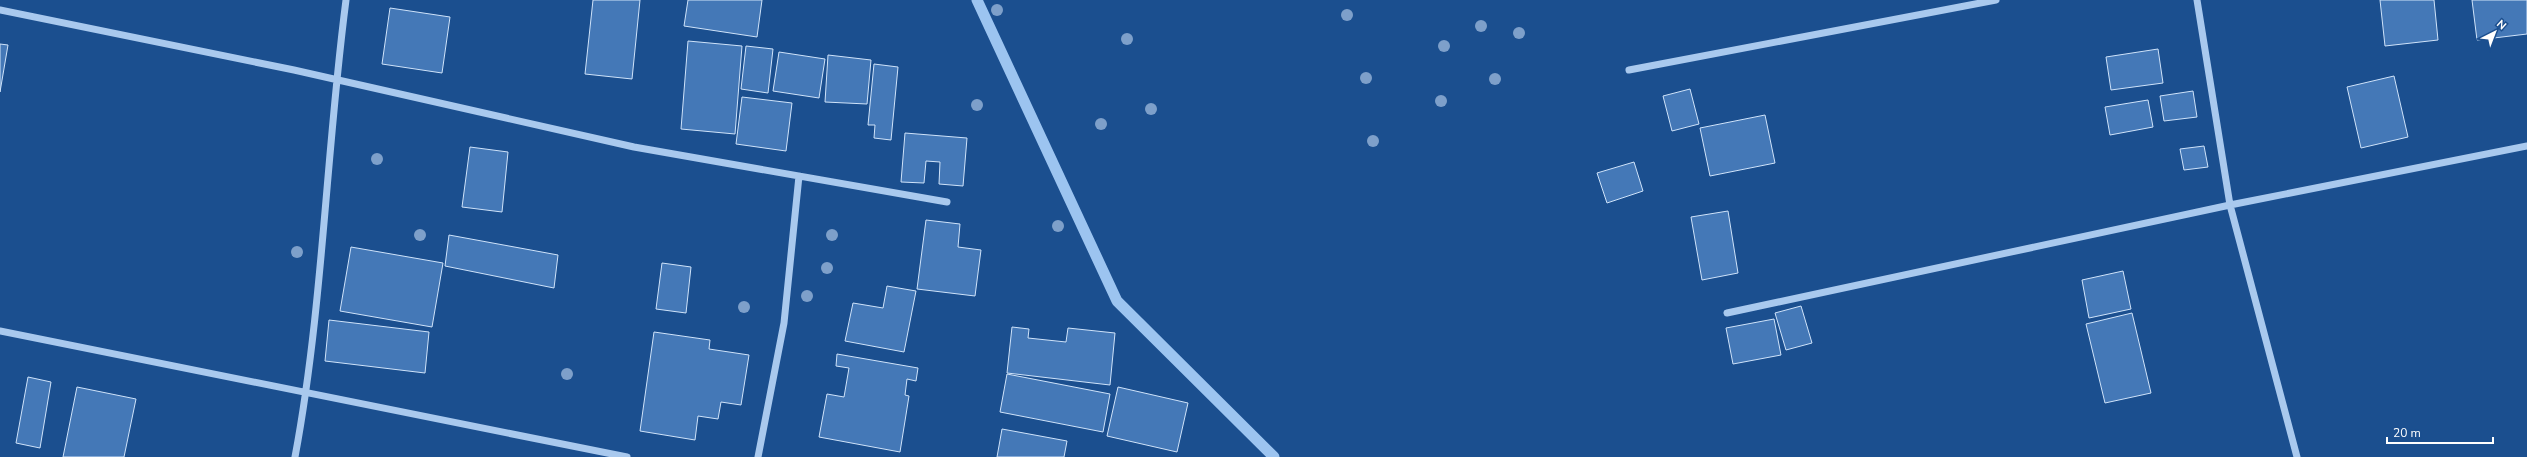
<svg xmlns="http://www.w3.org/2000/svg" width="2527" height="457" font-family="'Nunito Sans',sans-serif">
	<rect width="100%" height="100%" fill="#1b4f8f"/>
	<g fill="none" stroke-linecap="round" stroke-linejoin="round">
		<!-- stream -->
		<path stroke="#9cc4f0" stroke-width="11" d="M 977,0 L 1117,301 L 1274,457"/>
	</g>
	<!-- building -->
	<path fill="#4478b7" stroke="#cfe3fa" d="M 593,0 L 640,0 L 632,79 L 585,74 Z
		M 688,0 L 762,0 L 757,37 L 684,26 Z
		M 2380,0 L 2434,0 L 2438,40 L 2385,46 Z
		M 2472,0 L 2527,0 L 2527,34 L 2477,40 Z
		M 390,8 L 450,17 L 442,73 L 382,64 Z
		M 688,41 L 742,46 L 735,134 L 681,129 Z
		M 0,44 L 8,45 L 0,92 Z
		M 746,46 L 773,49 L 768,93 L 741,89 Z
		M 2158,49 L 2163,83 L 2111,90 L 2106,57 Z
		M 779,52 L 825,59 L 819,98 L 773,91 Z
		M 828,55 L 871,60 L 867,104 L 825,102 Z
		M 874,64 L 898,67 L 891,140 L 874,138 L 875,125 L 868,125 Z
		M 2394,76 L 2408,137 L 2361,148 L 2347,87 Z
		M 1690,89 L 1699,124 L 1672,131 L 1663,96 Z
		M 2193,91 L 2197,117 L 2164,121 L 2160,96 Z
		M 742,97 L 792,103 L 786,151 L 736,144 Z
		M 2148,100 L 2153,127 L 2110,135 L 2105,107 Z
		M 1765,115 L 1775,163 L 1710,176 L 1700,128 Z
		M 905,133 L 967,138 L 963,186 L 939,184 L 940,162 L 926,161 L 924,183 L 901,182 Z
		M 2204,146 L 2208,167 L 2184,170 L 2180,149 Z
		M 470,147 L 508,152 L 502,212 L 462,207 Z
		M 1634,162 L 1643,191 L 1607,203 L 1597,173 Z
		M 1728,211 L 1738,273 L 1702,280 L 1691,217 Z
		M 926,220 L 960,224 L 958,247 L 981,250 L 975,296 L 917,289 Z
		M 449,235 L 558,255 L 554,288 L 445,266 Z
		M 351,247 L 443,263 L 432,327 L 340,311 Z
		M 662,263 L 691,267 L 686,313 L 656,309 Z
		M 2123,271 L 2131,309 L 2089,318 L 2082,280 Z
		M 887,286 L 916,291 L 904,352 L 845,341 L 853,303 L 883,308 Z
		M 1801,306 L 1812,343 L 1786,350 L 1775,313 Z
		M 2132,313 L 2151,393 L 2105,403 L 2086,324 Z
		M 1774,319 L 1781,355 L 1733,364 L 1726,328 Z
		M 329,320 L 429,332 L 425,373 L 325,361 Z
		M 1012,327 L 1029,329 L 1028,338 L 1066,342 L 1068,328 L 1115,333 L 1110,385 L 1007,373 Z
		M 654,332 L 710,340 L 709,349 L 749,355 L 741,405 L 721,402 L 718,419 L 698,416 L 695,440 L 640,431 Z
		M 837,354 L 918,368 L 916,381 L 907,379 L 905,395 L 909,396 L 900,452 L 819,437 L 827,394 L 844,397 L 849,368 L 836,366 Z
		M 1007,374 L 1110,394 L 1103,432 L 1000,412 Z
		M 28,377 L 51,382 L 40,448 L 16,443 Z
		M 77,387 L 136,399 L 124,457 L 63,457 Z
		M 1118,387 L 1188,403 L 1177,452 L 1107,436 Z
		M 1002,429 L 1067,441 L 1064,457 L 997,457 Z"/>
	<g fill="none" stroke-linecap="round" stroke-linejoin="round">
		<!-- minor -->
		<path stroke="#a9c9ee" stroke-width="7" d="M 2197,0 L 2230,205 L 2297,457
			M 0,10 L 294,70 L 634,147 L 947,202
			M 1629,70 L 1996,0
			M 1727,313 L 2230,205 L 2527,146
			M 0,331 L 627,457
			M 295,457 C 323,307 326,152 346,0
			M 758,457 L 784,323 L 799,176"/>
	</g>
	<!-- trees -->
	<g fill="#7ea0ca">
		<circle cx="997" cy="10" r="6"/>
		<circle cx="1347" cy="15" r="6"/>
		<circle cx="1481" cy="26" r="6"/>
		<circle cx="1519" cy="33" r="6"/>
		<circle cx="1127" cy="39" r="6"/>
		<circle cx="1444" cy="46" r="6"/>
		<circle cx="1366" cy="78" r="6"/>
		<circle cx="1495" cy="79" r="6"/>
		<circle cx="1441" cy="101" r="6"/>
		<circle cx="977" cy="105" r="6"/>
		<circle cx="1151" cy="109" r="6"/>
		<circle cx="1101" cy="124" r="6"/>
		<circle cx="1373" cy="141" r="6"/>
		<circle cx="377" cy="159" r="6"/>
		<circle cx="1058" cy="226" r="6"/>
		<circle cx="420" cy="235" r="6"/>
		<circle cx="832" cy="235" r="6"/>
		<circle cx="297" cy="252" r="6"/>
		<circle cx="827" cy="268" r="6"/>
		<circle cx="807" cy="296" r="6"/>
		<circle cx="744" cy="307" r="6"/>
		<circle cx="567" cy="374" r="6"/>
	</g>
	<!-- north arrow -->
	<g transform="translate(2495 32) rotate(42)" stroke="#1b4f8f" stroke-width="3" paint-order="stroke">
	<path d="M0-3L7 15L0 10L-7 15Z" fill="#ffffff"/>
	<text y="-6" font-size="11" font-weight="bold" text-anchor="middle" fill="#ffffff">N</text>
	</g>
	<!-- scale -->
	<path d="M2387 437v6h106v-6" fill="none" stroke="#ffffff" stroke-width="2"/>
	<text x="2393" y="437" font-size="12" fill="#ffffff" stroke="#1b4f8f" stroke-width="3" paint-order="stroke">20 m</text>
</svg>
